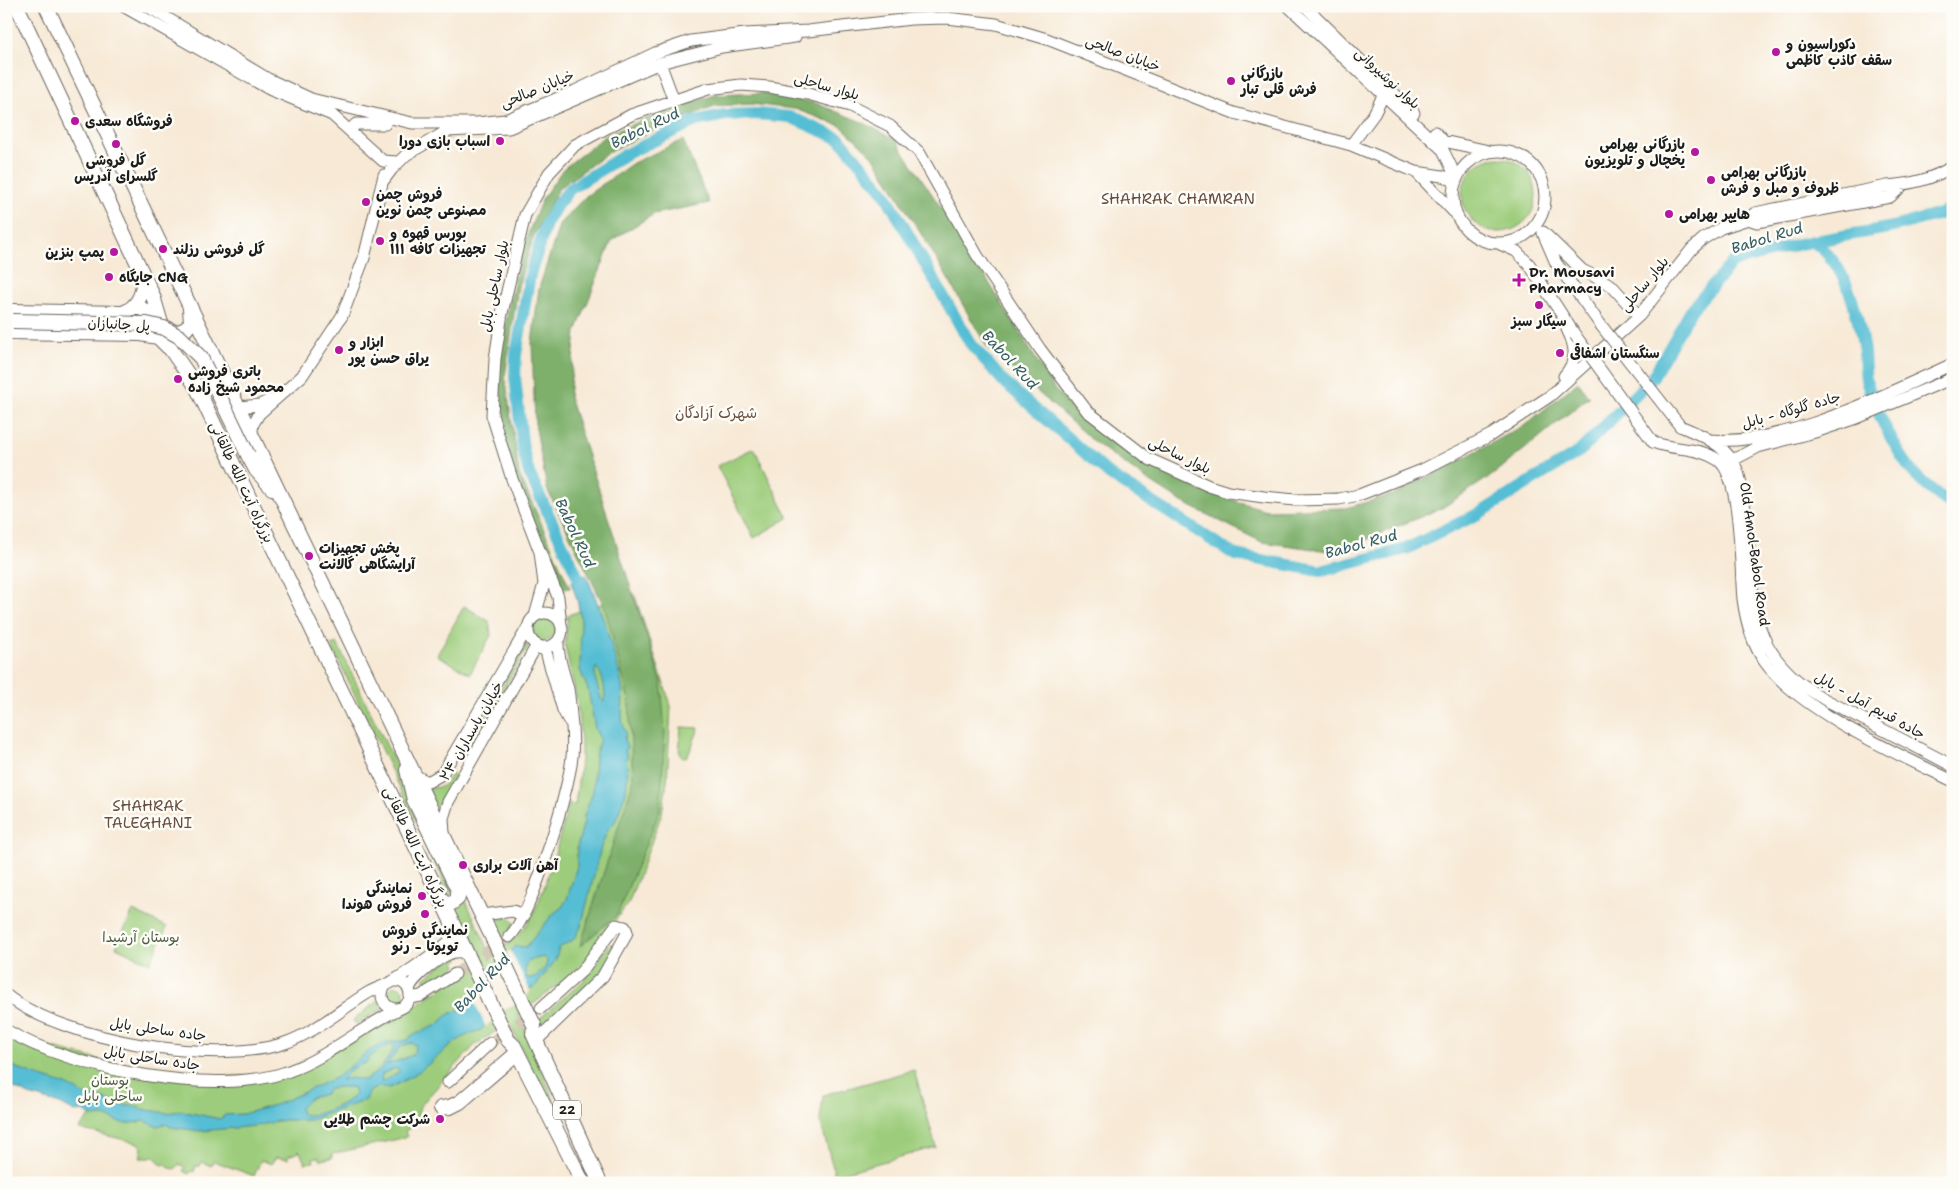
<svg xmlns="http://www.w3.org/2000/svg" width="1959" height="1189" font-family="'Shantell Sans','Playpen Sans Arabic',sans-serif">
	<rect width="100%" height="100%" fill="#fdfcf7"/>
	<filter id="ink" filterUnits="userSpaceOnUse"><feTurbulence type="fractalNoise" baseFrequency=".02" numOctaves="2"/><feDisplacementMap in="SourceGraphic" scale="10" xChannelSelector="R" yChannelSelector="G"/><feConvolveMatrix kernelMatrix="1 2 1 2 8 2 1 2 1" color-interpolation-filters="sRGB"/></filter>
	<filter id="wash" filterUnits="userSpaceOnUse"><feTurbulence type="fractalNoise" baseFrequency=".0096" numOctaves="4" result="noise"/><feDisplacementMap in="SourceGraphic" scale="20" xChannelSelector="R" yChannelSelector="G"/><feGaussianBlur stdDeviation="1.12" result="paint"/><feColorMatrix in="noise" values="0 0 0 0 0 0 0 0 0 0 0 0 0 0 0 0 0 1.4 0 .05"/><feComposite in="paint" operator="in"/></filter>
	<g filter="url(#wash)">
		<rect width="100%" height="100%" fill="#f7e9d5"/>
		<!-- green -->
		<path fill="#9dcd7c" stroke="#5c744c" d="M1462 195a37 37 0 1 1 74 0a37 37 0 1 1-74 0Z
			M 754,448 L 788,518 L 754,538 L 717,466 Z
			M 634,593 L 671,706 L 667,781 L 662,813 L 629,902 L 584,962 L 570,976 L 519,1015 L 555,1102 L 549,1105 L 509,1022 L 474,1046 L 420,1106 L 418,1113 L 420,1122 L 405,1131 L 407,1137 L 332,1154 L 332,1158 L 320,1160 L 319,1157 L 313,1158 L 314,1162 L 305,1163 L 299,1150 L 299,1152 L 288,1156 L 288,1159 L 276,1157 L 271,1164 L 261,1160 L 254,1176 L 214,1161 L 211,1166 L 202,1162 L 200,1166 L 196,1166 L 194,1172 L 191,1171 L 189,1174 L 183,1171 L 185,1167 L 179,1164 L 175,1169 L 170,1168 L 166,1164 L 162,1165 L 153,1155 L 151,1158 L 140,1158 L 142,1148 L 138,1143 L 79,1129 L 97,1108 L 6,1074 L 6,1030 L 26,1041 L 169,1078 L 276,1075 L 381,1021 L 416,1005 L 480,963 L 454,908 L 465,899 L 491,955 C 503,948 516,939 524,928 C 544,904 559,836 569,804 L 575,805 L 581,761 L 581,742 L 577,701 L 565,646 L 568,615 Z
			M 464,606 L 489,621 L 491,635 L 470,674 L 437,655 Z
			M533 630a11 11 0 1 1 22 0a11 11 0 1 1-22 0Z
			M 337,643 L 401,775 L 406,793 L 452,893 L 451,895 L 444,892 L 441,875 L 422,834 L 331,645 Z
			M 527,643 L 529,645 L 465,758 L 462,755 Z
			M 681,727 L 699,728 L 688,756 L 684,758 L 679,754 Z
			M 452,774 L 455,775 L 440,803 L 439,814 L 428,789 L 443,786 Z
			M 133,911 L 167,927 L 150,963 L 116,947 Z
			M 509,917 L 514,923 L 511,929 L 500,937 L 492,920 Z
			M 610,944 L 615,945 L 600,974 L 545,1026 L 542,1025 L 539,1020 L 542,1016 L 582,982 Z
			M 454,956 L 460,958 L 455,962 L 457,966 L 430,984 L 425,984 L 425,977 Z
			M388 994a8 8 0 1 1 16 0a8 8 0 1 1-16 0Z
			M 379,1000 L 383,1009 L 356,1024 L 353,1020 Z
			M 914,1070 L 936,1147 L 835,1175 L 820,1120 L 823,1095 Z"/>
		<!-- forest -->
		<path fill="#7eb06c" stroke="#4d6644" d="M 765,93 L 815,103 L 862,122 L 896,140 L 967,247 L 1055,390 L 1118,447 L 1199,490 L 1266,510 L 1346,508 L 1395,494 L 1524,426 L 1578,382 L 1589,397 L 1494,474 L 1442,508 L 1336,552 L 1262,542 L 1182,502 L 1146,479 L 1094,442 L 987,347 L 936,258 L 873,156 L 841,126 L 795,109 L 751,104 L 714,106 L 656,129 L 609,152 L 559,188 L 534,235 L 518,286 L 505,376 L 519,474 L 570,588 L 560,590 L 515,476 L 498,412 L 500,360 L 509,305 L 522,249 L 542,199 L 563,169 L 605,136 L 650,117 L 715,95 Z
			M 683,140 L 709,203 L 654,214 L 612,240 L 576,332 L 569,397 L 661,681 L 665,734 L 660,810 L 617,915 L 580,946 L 633,782 L 629,701 L 605,608 L 547,489 L 535,423 L 532,343 L 539,288 L 560,223 L 586,196 L 633,163 Z"/>
		<!-- water -->
		<path fill="#57bed4" stroke="#3a6d78" fill-rule="evenodd" d="M 586,575 C 602,611 613,647 622,685 C 625,701 618,718 626,733 L 624,739 L 627,747 L 625,751 L 628,756 L 625,760 L 628,767 L 626,792 L 615,822 L 608,829 L 601,847 L 581,927 L 574,939 L 559,948 L 555,961 L 534,988 C 519,988 491,1019 481,1030 C 453,1037 437,1061 412,1076 C 406,1079 394,1087 388,1088 C 385,1088 382,1086 380,1087 C 377,1087 373,1090 370,1091 L 366,1100 L 310,1120 L 284,1120 L 255,1126 L 201,1131 L 171,1127 L 166,1124 L 156,1126 L 145,1121 L 125,1124 L 104,1116 L 92,1117 L 84,1111 L 75,1112 L 60,1104 L 29,1095 L 6,1084 L 6,1061 C 28,1079 64,1078 85,1096 C 103,1095 121,1109 133,1105 L 141,1109 L 167,1113 L 181,1111 L 220,1119 L 225,1115 L 243,1114 L 278,1104 L 337,1077 L 369,1051 L 385,1043 L 408,1040 L 411,1036 L 437,1025 L 449,1014 L 463,1008 L 471,999 L 481,992 L 506,956 L 516,946 L 526,947 L 553,914 L 562,907 L 567,899 L 577,866 L 577,847 L 584,822 L 584,816 L 593,792 L 595,756 L 600,739 L 595,729 L 588,689 L 580,670 L 581,620 L 577,599 L 571,582 ZM 596,667 C 604,676 606,692 604,702 L 601,699 C 600,689 592,678 596,667 ZM 544,957 L 547,960 L 546,967 L 535,977 L 527,978 C 520,960 532,960 544,957 ZM 411,1043 L 416,1045 L 413,1055 L 387,1065 L 401,1046 ZM 390,1044 L 395,1047 C 390,1055 386,1063 379,1070 C 374,1075 371,1075 366,1080 L 350,1078 L 341,1080 L 353,1068 L 367,1062 L 369,1057 ZM 393,1069 L 398,1069 L 399,1072 L 381,1082 L 382,1074 ZM 337,1087 L 353,1087 L 355,1095 C 347,1103 314,1119 302,1114 L 300,1108 L 310,1098 L 325,1094 L 328,1090 Z"/>
		<!-- pier -->
		<path fill="#f7e9d5" d="M 510,950 L 530,991 L 519,1004 L 505,1009 L 501,1016 L 489,1023 L 486,1027 L 471,995 L 486,984 L 491,973 Z"/>
		<g fill="none" stroke-linecap="round" stroke-linejoin="round">
			<!-- river -->
			<path stroke="#57bed4" stroke-width="12" d="M 1812,241 C 1847,263 1858,314 1864,352 C 1865,362 1864,373 1867,383 C 1875,410 1898,456 1917,477 C 1928,488 1941,497 1953,506
				M 586,594 L 529,473 L 523,450 L 515,377 L 516,355 L 530,275 L 546,224 L 557,205 L 570,189 L 626,154 L 695,121 L 725,115 L 757,114 L 790,117 L 840,139 L 884,192 L 970,343 L 1004,382 L 1110,475 L 1235,555 L 1321,571 L 1406,549 L 1480,513 L 1580,451 L 1652,378 L 1692,309 L 1733,262 L 1799,244 L 1893,227 L 1940,214 L 1953,207"/>
		</g>
	</g>
	<g filter="url(#ink)">
		<g fill="none" stroke-linecap="round" stroke-linejoin="round">
			<!-- major-tunnel -->
			<path stroke="#d6cab9" stroke-width="11" stroke-dasharray="11 5.5" stroke-linecap="butt" d="M 455,974 L 509,937
				M 490,1043 L 535,1012"/>
			<defs>
				<path id="major" d="M 123,6 L 271,90 L 332,115 L 383,161 L 397,162
					M 147,6 L 268,79 L 311,99 L 412,123 L 477,123 L 505,120 L 575,91 L 655,53 L 691,41 L 745,34 L 808,31 L 911,19 L 947,18 L 996,24 L 1047,39 L 1234,113 L 1351,145 L 1416,172
					M 1288,6 L 1443,150 L 1457,179
					M 1305,6 L 1414,113
					M 660,63 L 674,101
					M 1435,132 L 1443,141 L 1489,151
					M 353,135 L 352,128 L 356,124 L 385,124
					M 1351,145 L 1374,114 L 1384,94
					M1453 197a46 46 0 1 1 92 0a46 46 0 1 1-92 0Z
					M 383,181 L 392,169 L 406,155 L 447,131 L 509,128 L 660,63 L 722,47 L 795,37
					M 1901,187 L 1890,197 L 1757,222 L 1748,219 L 1755,213 L 1887,186 C 1910,184 1932,180 1953,166
					M 1454,212 L 1416,172 L 1442,176 L 1456,181
					M 1543,232 L 1582,270 L 1611,285 L 1639,316
					M 1543,233 L 1556,263 L 1600,324
					M 1500,244 L 1516,251 L 1529,264 L 1575,335
					M 1564,376 C 1578,360 1576,347 1567,329
					M 238,407 L 260,405 L 270,400
					M 1680,426 C 1699,434 1722,443 1733,462 C 1742,476 1742,494 1745,510 C 1757,592 1738,649 1824,699 L 1953,766
					M 251,436 L 253,424 L 259,414 L 302,376 L 342,316 L 364,258 L 384,175
					M 1709,440 C 1788,446 1882,395 1953,364
					M 1653,442 C 1674,451 1698,446 1718,460 C 1742,477 1740,569 1743,599 C 1746,621 1752,644 1765,662 C 1800,711 1898,754 1953,781
					M 1727,463 L 1758,447 L 1815,432 L 1857,418 L 1953,378
					M 540,552 L 512,479 L 492,415 L 495,359 L 502,313 L 525,215 L 549,173 L 575,145 L 631,115 L 708,89 L 741,85 L 769,87 L 808,94 L 850,106 L 890,126 L 919,152 L 977,255 L 1040,349 L 1087,411 L 1149,459 L 1209,486 L 1228,492 L 1264,497 L 1295,500 L 1339,499 L 1359,495 L 1422,470 L 1491,435 L 1550,396 L 1639,316 L 1692,249 L 1703,239 L 1721,228 L 1748,219
					M528 630a17 17 0 1 1 34 0a17 17 0 1 1-34 0Z
					M 535,616 L 544,584 L 540,552 L 558,597 L 561,625
					M 414,775 L 428,782 L 442,774 L 528,627
					M 444,834 L 443,818 L 448,802 L 534,650 L 541,647 L 546,652 L 563,710 L 569,721
					M 482,915 L 513,911 L 524,916
					M 509,937 C 532,917 565,798 571,765 C 573,753 573,740 572,727 C 571,715 570,701 568,689 C 564,673 557,657 558,641
					M382 995a14 14 0 1 1 28 0a14 14 0 1 1-28 0Z
					M 409,990 C 411,978 444,953 456,952 C 460,951 464,953 467,955
					M 6,995 C 64,1041 216,1066 285,1043 C 314,1033 340,1010 366,994 C 373,989 382,987 390,983 C 410,971 430,956 449,942 L 453,925
					M 410,998 L 421,996 L 455,974
					M 6,1030 C 70,1069 218,1098 289,1071 C 329,1057 362,1026 401,1008
					M 536,1041 L 603,976 L 625,937 L 627,932 L 625,927 L 616,925 L 582,971 L 541,1008
					M 448,1082 L 490,1043"/>
				<path id="highway" d="M 17,6 L 153,296 L 167,344 L 196,386 L 469,958
					M 46,6 L 493,939
					M 133,308 L 141,308 L 149,314 L 150,324 L 146,331
					M 6,313 L 12,311 L 123,313 C 138,307 144,293 143,276
					M 167,328 L 176,333 L 186,329 L 191,322 L 190,309
					M 6,332 L 141,334 L 158,337 L 168,347
					M 248,455 L 256,470 L 272,488
					M 407,770 L 414,800 L 458,890 L 458,898 L 452,903 L 444,902 L 440,897
					M 534,1025 L 533,1034 L 600,1183
					M 508,1040 L 514,1046 L 583,1183
					M 441,1108 L 450,1107 L 460,1102 L 517,1053"/>
			</defs>
			<!-- major casing -->
			<use href="#major" stroke="#69645d" stroke-width="13"/>
			<!-- highway casing -->
			<use href="#highway" stroke="#69645d" stroke-width="16"/>
			<!-- major -->
			<use href="#major" stroke="#fff" stroke-width="11"/>
			<!-- highway -->
			<use href="#highway" stroke="#fff" stroke-width="14"/>
			<defs>
				<path id="major-bridge" d="M 1600,324 L 1680,426
					M 1575,335 L 1653,442"/>
				<path id="highway-bridge" d="M 13,321 L 147,324 L 164,328 L 180,337 L 201,358 L 248,455
					M 493,939 L 534,1025
					M 469,958 L 508,1040"/>
			</defs>
			<!-- major-bridge casing -->
			<use href="#major-bridge" stroke="#69645d" stroke-width="13" stroke-linecap="butt"/>
			<!-- highway-bridge casing -->
			<use href="#highway-bridge" stroke="#69645d" stroke-width="16" stroke-linecap="butt"/>
			<!-- major-bridge -->
			<use href="#major-bridge" stroke="#fff" stroke-width="11"/>
			<!-- highway-bridge -->
			<use href="#highway-bridge" stroke="#fff" stroke-width="14"/>
		</g>
	</g>
	<!-- markers -->
	<g fill="#b5179e" stroke="#fdfcf7" stroke-width="2">
		<circle cx="1776" cy="52" r="5"/>
		<circle cx="1231" cy="81" r="5"/>
		<circle cx="75" cy="121" r="5"/>
		<circle cx="500" cy="141" r="5"/>
		<circle cx="116" cy="144" r="5"/>
		<circle cx="1695" cy="152" r="5"/>
		<circle cx="1711" cy="180" r="5"/>
		<circle cx="366" cy="202" r="5"/>
		<circle cx="1669" cy="214" r="5"/>
		<circle cx="380" cy="241" r="5"/>
		<circle cx="163" cy="249" r="5"/>
		<circle cx="114" cy="252" r="5"/>
		<circle cx="109" cy="277" r="5"/>
		<path d="M1516.5 272.5h5v5h5v5h-5v5h-5v-5h-5v-5h5z"/>
		<circle cx="1539" cy="305" r="5"/>
		<circle cx="339" cy="350" r="5"/>
		<circle cx="1560" cy="353" r="5"/>
		<circle cx="178" cy="379" r="5"/>
		<circle cx="309" cy="556" r="5"/>
		<circle cx="463" cy="865" r="5"/>
		<circle cx="422" cy="896" r="5"/>
		<circle cx="425" cy="914" r="5"/>
		<circle cx="440" cy="1119" r="5"/>
	</g>
	<g text-anchor="middle" stroke-width="5" stroke-linejoin="round" paint-order="stroke">
		<!-- shield labels -->
		<rect fill="#fdfcf7" stroke="#605f5e" stroke-width="1" x="553" y="1100.5" width="28" height="19" rx="4"/>
		<g font-size="12" font-weight="bold" fill="#1c1c1c">
			<text x="567" y="1114">22</text>
		</g>
		<!-- poi labels -->
		<g font-size="14" font-weight="bold" fill="#1c1c1c" stroke="#fdfcf7" text-anchor="start">
			<text x="1786" y="49">دکوراسیون و<tspan x="1786" dy="16">سقف کاذب کاظمی</tspan></text>
			<text x="1241" y="78">بازرگانی<tspan x="1241" dy="16">فرش قلی تبار</tspan></text>
			<text x="85" y="126">فروشگاه سعدی</text>
			<text x="490" y="146" text-anchor="end">اسباب بازی دورا</text>
			<text x="1685" y="149" text-anchor="end">بازرگانی بهرامی<tspan x="1685" dy="16">یخچال و تلویزیون</tspan></text>
			<text x="116" y="165" text-anchor="middle">گل فروشی<tspan x="116" dy="16">گلسرای آدریس</tspan></text>
			<text x="1721" y="177">بازرگانی بهرامی<tspan x="1721" dy="16">ظروف و مبل و فرش</tspan></text>
			<text x="376" y="199">فروش چمن<tspan x="376" dy="16">مصنوعی چمن نوین</tspan></text>
			<text x="1679" y="219">هایپر بهرامی</text>
			<text x="390" y="238">بورس قهوه و<tspan x="390" dy="16">تجهیزات کافه ۱۱۱</tspan></text>
			<text x="173" y="254">گل فروشی رزلند</text>
			<text x="104" y="257" text-anchor="end">پمپ بنزین</text>
			<text x="1529" y="277">Dr. Mousavi<tspan x="1529" dy="16">Pharmacy</tspan></text>
			<text x="119" y="282">جایگاه CNG</text>
			<text x="1539" y="326" text-anchor="middle">سیگار سبز</text>
			<text x="349" y="347">ابزار و<tspan x="349" dy="16">یراق حسن پور</tspan></text>
			<text x="1570" y="358">سنگستان اشفاقی</text>
			<text x="188" y="376">باتری فروشی<tspan x="188" dy="16">محمود شیخ زاده</tspan></text>
			<text x="319" y="553">پخش تجهیزات<tspan x="319" dy="16">آرایشگاهی گالانت</tspan></text>
			<text x="473" y="870">آهن آلات براری</text>
			<text x="412" y="893" text-anchor="end">نمایندگی<tspan x="412" dy="16">فروش هوندا</tspan></text>
			<text x="425" y="935" text-anchor="middle">نمایندگی فروش<tspan x="425" dy="16">تویوتا - رنو</tspan></text>
			<text x="430" y="1124" text-anchor="end">شرکت چشم طلایی</text>
		</g>
		<!-- street labels -->
		<g font-size="14" fill="#1c1c1c" stroke="#fdfcf7">
			<text transform="translate(1123 53) rotate(21)" y="5">خيابان صالحی</text>
			<text transform="translate(1388 78) rotate(43)" y="5">بلوار نوشیروانی</text>
			<text transform="translate(827 86) rotate(16)" y="5">بلوار ساحلی</text>
			<text transform="translate(537 89) rotate(-22)" y="5">خيابان صالحی</text>
			<text transform="translate(1644 284) rotate(-50)" y="5">بلوار ساحلی</text>
			<text transform="translate(494 286) rotate(-78)" y="5">بلوار ساحلی بابل</text>
			<text transform="translate(119 324) rotate(3)" y="5">پل جانبازان</text>
			<text transform="translate(1791 410) rotate(-16)" y="5">جاده گلوگاه - بابل</text>
			<text transform="translate(1180 455) rotate(26)" y="5">بلوار ساحلی</text>
			<text transform="translate(242 482) rotate(65)" y="5">بزرگراه آیت الله طالقانی</text>
			<text transform="translate(1755 554) rotate(82)" y="5">Old Amol-Babol Road</text>
			<text transform="translate(1870 705) rotate(29)" y="5">جاده قدیم آمل - بابل</text>
			<text transform="translate(471 731) rotate(-60)" y="5">خیابان پاسداران ۲۴</text>
			<text transform="translate(416 847) rotate(65)" y="5">بزرگراه آیت الله طالقانی</text>
			<text transform="translate(158 1029) rotate(8)" y="5">جاده ساحلی بایل</text>
			<text transform="translate(152 1058) rotate(9)" y="5">جاده ساحلی بابل</text>
		</g>
		<!-- park labels -->
		<g font-size="14" fill="#495a3e" stroke="#fdfcf7">
			<text x="141" y="942">بوستان آرشیدا</text>
			<text x="110" y="1085">بوستان<tspan x="110" dy="16">ساحلی بابل</tspan></text>
		</g>
		<!-- water labels -->
		<g font-size="15" font-style="italic" fill="#345d66" stroke="#fdfcf7">
			<text transform="translate(645 128) rotate(-26)" y="5">Babol Rud</text>
			<text transform="translate(1767 238) rotate(-17)" y="5">Babol Rud</text>
			<text transform="translate(1010 360) rotate(47)" y="5">Babol Rud</text>
			<text transform="translate(575 533) rotate(65)" y="5">Babol Rud</text>
			<text transform="translate(1361 544) rotate(-15)" y="5">Babol Rud</text>
			<text transform="translate(482 983) rotate(-47)" y="5">Babol Rud</text>
		</g>
		<!-- neighbourhood labels -->
		<g font-size="15" fill="#684e3f" stroke="#fdfcf7">
			<text x="1178" y="204">SHAHRAK CHAMRAN</text>
			<text x="716" y="418">شهرک آزادگان</text>
			<text x="148" y="811">SHAHRAK<tspan x="148" dy="17">TALEGHANI</tspan></text>
		</g>
	</g>
	<!-- margin -->
	<rect width="1959" height="1189" fill="none" stroke="#fdfcf7" stroke-width="25"/>
</svg>
